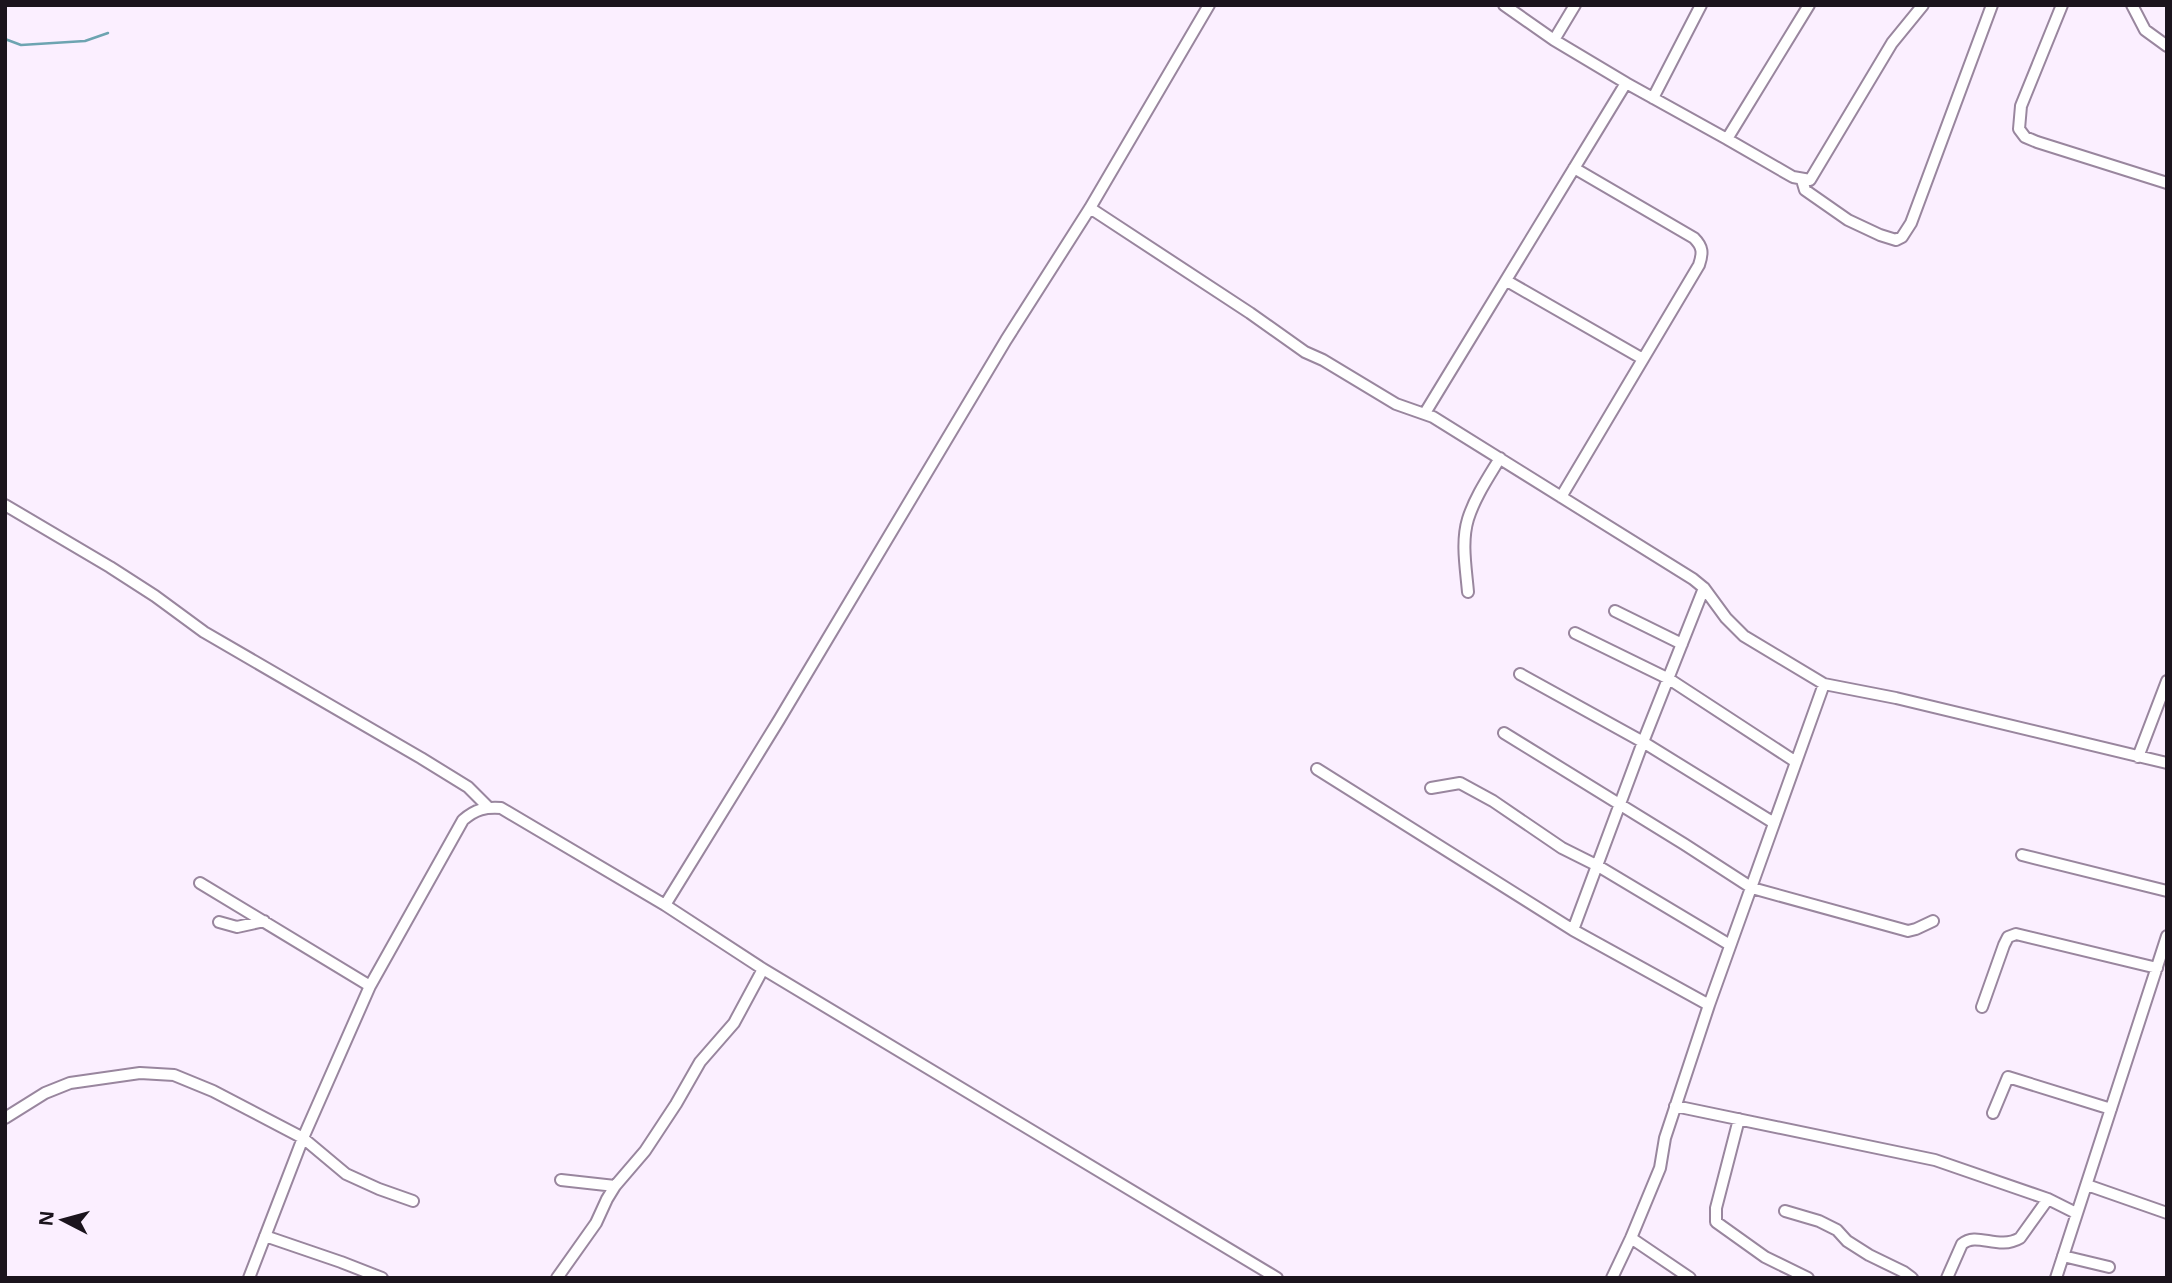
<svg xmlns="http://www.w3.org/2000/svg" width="2172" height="1283" font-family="'Open Sans',sans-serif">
	<rect width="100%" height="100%" fill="#fbefff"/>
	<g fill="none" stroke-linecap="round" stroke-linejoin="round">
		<!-- stream -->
		<path stroke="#6da4b1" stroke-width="2.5" d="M 5,39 L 21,45 L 85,41 L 108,33"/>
		<defs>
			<path id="minor" d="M 2062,5 L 2021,106 L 2019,129 L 2025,137 L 2037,142 L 2167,183
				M 2132,5 L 2145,30 L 2167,46
				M 1554,40 L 1575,5
				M 1626,83 L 1727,139 L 1809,5
				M 1653,98 L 1701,5
				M 1727,139 L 1793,177 L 1810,180 L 1892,43 L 1923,5
				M 1802,180 L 1805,190 L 1848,220 L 1880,235 L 1896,240 L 1902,237 L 1911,223 L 1992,5
				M 1090,208 L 1250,313 L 1305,352 L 1323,360 L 1396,404 L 1433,417 L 1693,579 L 1704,588 L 1726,618 L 1744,636 L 1824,684 L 1896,698 L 2167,763
				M 1507,281 L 1643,359
				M 1425,413 L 1626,83 L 1554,40 L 1504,5
				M 1561,497 L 1699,265 C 1703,253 1703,247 1694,238 L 1574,168
				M 5,505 L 110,567 L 155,596 L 204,632 L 421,758 L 468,787 L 488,807
				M 1468,592 C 1466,568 1461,542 1468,519 C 1475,497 1488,478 1500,458
				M 1615,611 L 1682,644
				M 1575,633 L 1669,679 L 1796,762
				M 1520,674 L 1643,742 L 1774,823
				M 1504,733 L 1684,844 L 1752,888 L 1908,931 L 1916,929 L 1933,921
				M 2138,757 L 2167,681
				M 1317,769 L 1573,930 L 1709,1005
				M 1431,788 L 1460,783 L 1493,801 L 1562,848 L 1598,866 L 1730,945
				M 2022,855 L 2167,891
				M 200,883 L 370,986
				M 665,905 L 763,969 L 1277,1278
				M 219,922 L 237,927 L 264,921
				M 1573,930 L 1643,742 L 1704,588
				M 1982,1007 L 2004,945 L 2008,937 L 2016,934 L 2157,968
				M 1675,1106 L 1935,1160 L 2048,1199 L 2076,1213
				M 1993,1113 L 2008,1077 L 2111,1109
				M 5,1118 L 45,1093 L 70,1083 L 140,1073 L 174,1075 L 213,1091 L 303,1138 L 346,1174 L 379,1189 L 413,1201
				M 1739,1119 L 1716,1208 L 1716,1222 L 1765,1257 L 1808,1278
				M 561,1180 L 615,1186
				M 2087,1185 L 2167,1213
				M 1785,1211 L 1819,1221 L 1837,1230 L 1847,1241 L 1869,1255 L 1904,1272 L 1912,1278
				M 265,1236 L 341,1262 L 382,1278
				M 1631,1238 L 1690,1278
				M 2063,1256 L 2109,1267
				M 249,1278 L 303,1138 L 370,986 L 463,820 C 476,809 485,807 501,808 L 665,905 L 779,720 L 1006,340 L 1090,208 L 1209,5
				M 557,1278 L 596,1223 L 607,1199 L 615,1186 L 645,1151 L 676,1104 L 700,1062 L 734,1023 L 763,969
				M 1612,1278 L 1631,1238 L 1660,1168 L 1665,1138 L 1709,1005 L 1824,684
				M 1947,1278 L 1962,1244 C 1977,1231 1998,1251 2020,1238 L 2048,1199
				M 2056,1278 L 2167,936"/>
		</defs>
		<!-- minor casing -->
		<use href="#minor" stroke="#99869e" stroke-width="14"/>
		<!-- minor -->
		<use href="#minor" stroke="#fff" stroke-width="10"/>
	</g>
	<!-- border -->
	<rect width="2172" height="1283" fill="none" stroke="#1b141d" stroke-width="14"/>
	<!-- north arrow -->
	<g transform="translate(63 1220) rotate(276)" stroke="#fbefff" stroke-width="5" paint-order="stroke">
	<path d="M0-5L12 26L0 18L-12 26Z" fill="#1b141d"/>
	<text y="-10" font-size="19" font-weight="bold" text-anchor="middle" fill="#1b141d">N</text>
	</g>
</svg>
